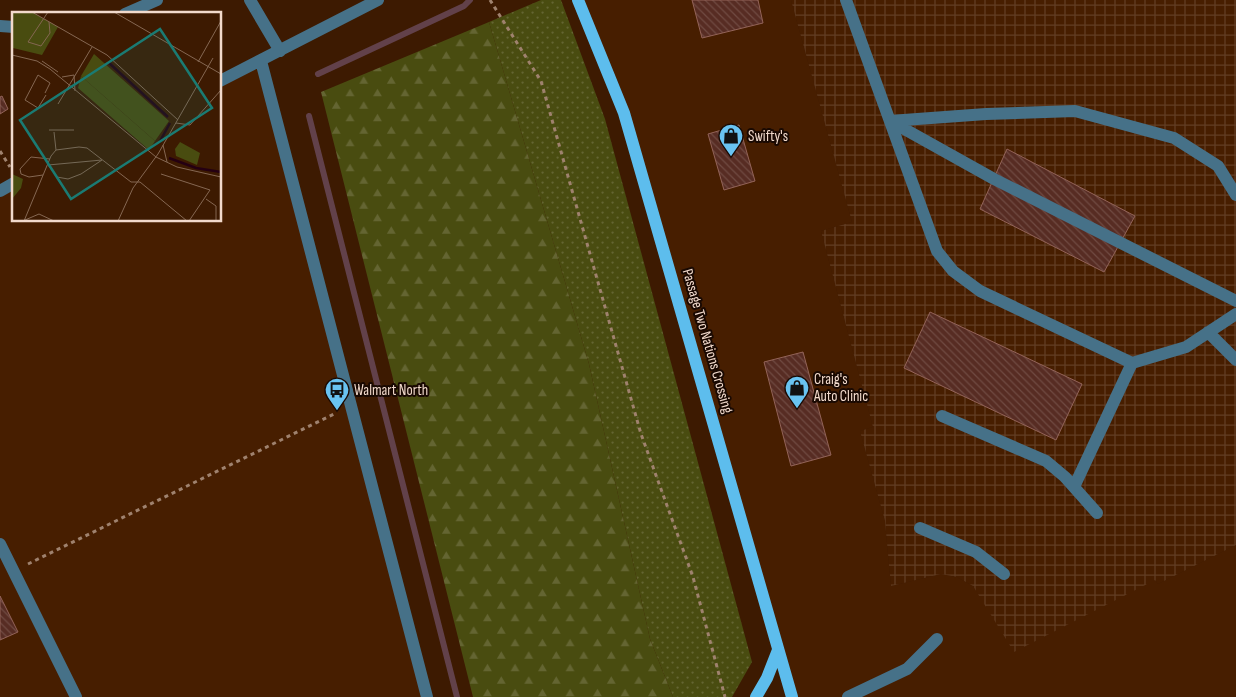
<svg xmlns="http://www.w3.org/2000/svg" width="1236" height="697" font-family="'Sofia Sans Condensed',sans-serif">
	<defs>
		<pattern id="industrial-grid" width="8" height="8" patternUnits="userSpaceOnUse" patternTransform="scale(1.25)"><rect width="8" height="8" fill="#471e00"/><path d="M0 4h8M4 0v8" fill="none" stroke="#623e24"/></pattern>
		<pattern id="grass-dots" width="8" height="8" patternUnits="userSpaceOnUse" patternTransform="scale(1.25)"><rect width="8" height="8" fill="#494c10"/><path d="M2 2h.1M6 6h.1" fill="none" stroke="#646532" stroke-width="1.8" stroke-linecap="round"/></pattern>
		<pattern id="forest-firs" width="22" height="20" patternUnits="userSpaceOnUse" patternTransform="scale(1.25)"><rect width="22" height="20" fill="#494c10"/><path d="M5 1l3.5 6h-7zM16 11l3.5 6h-7z" fill="#646532"/></pattern>
		<pattern id="building-back-hatch" width="6" height="6" patternUnits="userSpaceOnUse" patternTransform="scale(1.25)"><rect width="6" height="6" fill="#572c23"/><path d="M-1 5l2 2M0 0l6 6M5-1l2 2" fill="none" stroke="#704a42"/></pattern>
	</defs>
	<rect width="100%" height="100%" fill="#3d1a01"/>
	<!-- built -->
	<path fill="#471e00" d="M 578,0 L 791,0 L 852,222 L 821,231 L 873,427 L 860,431 L 885,521 L 891,586 L 941,574 L 957,577 L 973,586 L 984,602 L 1155,580 L 1158,584 L 1236,545 L 1236,697 L 792,697 L 624,113 Z
		M 261,61 L 427,697 L 0,697 L 0,191 L 14,183 L 14,220 L 220,220 L 220,81 Z"/>
	<!-- industrial -->
	<path fill="url(#industrial-grid)" d="M 791,0 L 1236,0 L 1236,545 L 1158,584 L 1155,580 L 1014,652 L 973,586 L 957,577 L 941,574 L 891,586 L 885,521 L 860,431 L 873,427 L 821,231 L 852,222 Z"/>
	<!-- grass -->
	<path fill="url(#grass-dots)" d="M 541,0 L 561,0 L 605,119 L 752,662 L 732,697 L 673,697 L 650,639 L 589,364 L 489,22 Z"/>
	<!-- forest -->
	<path fill="url(#forest-firs)" d="M 489,22 L 589,364 L 650,639 L 673,697 L 473,697 L 321,92 Z"/>
	<g fill="none" stroke-linecap="round" stroke-linejoin="round">
		<!-- stream -->
		<path stroke="#62414a" stroke-width="6" d="M 318,74 L 464,6 L 470,0
			M 309,116 L 457,697"/>
	</g>
	<!-- building -->
	<path fill="url(#building-back-hatch)" stroke="#936358" d="M 692,0 L 758,0 L 763,23 L 702,38 Z
		M 2,96 L 8,109 L 0,114 L 0,97 Z
		M 739,125 L 755,181 L 724,190 L 708,134 Z
		M 1007,149 L 1135,216 L 1104,272 L 980,209 Z
		M 930,312 L 1082,384 L 1056,440 L 904,368 Z
		M 803,352 L 831,455 L 791,466 L 764,362 Z
		M 0,596 L 18,632 L 0,640 Z"/>
	<g fill="none" stroke-linecap="round" stroke-linejoin="round">
		<!-- path -->
		<path stroke="#9f826e" stroke-width="3" stroke-dasharray="4 4" stroke-linecap="butt" d="M 490,0 L 541,81 L 641,434 L 693,577 L 725,697
			M 0,151 L 10,167
			M 28,564 L 336,413"/>
		<!-- minor -->
		<path stroke="#467188" stroke-width="12" d="M 250,0 L 280,51
			M 846,0 L 937,251 L 953,271 L 980,291 L 1132,363 L 1186,347 L 1236,314
			M 125,14 L 157,0
			M 0,26 L 14,27
			M 261,61 L 427,697
			M 220,81 L 378,0
			M 890,121 L 994,179 L 1236,301
			M 890,121 L 986,114 L 1075,111 L 1174,138 L 1218,166 L 1236,195
			M 0,191 L 14,183
			M 1208,332 L 1236,360
			M 942,416 L 1046,461 L 1065,477 L 1097,513
			M 1074,487 L 1132,363
			M 920,528 L 976,552 L 1004,574
			M 0,544 L 76,697
			M 848,697 L 907,669 L 937,639"/>
		<!-- major -->
		<path stroke="#5dbded" stroke-width="12" d="M 578,0 L 624,113 L 792,697
			M 756,697 L 767,678 L 778,650"/>
	</g>
	<!-- icons -->
	<defs>
		<symbol id="shop-pin" viewBox="-11 -11 22 30"><path d="M0 17L-7.5 6A9.5 9.5 0 1 1 7.5 6Z" fill="#69c3f1" stroke="#190902"/><path d="M-5-2.5h2.3a2.7 3.5 0 0 1 5.4 0H5L5.5 6h-11ZM-1.5-2.5h3a1.5 2.3 0 0 0-3 0Z" fill="#111"/></symbol>
		<symbol id="bus-pin" viewBox="-11 -11 22 30"><path d="M0 17L-7.5 6A9.5 9.5 0 1 1 7.5 6Z" fill="#69c3f1" stroke="#190902"/><path d="M-5-6H5V4H4V6H2V4H-2V6H-4V4H-5ZM-3.5-4V0h7V-4ZM-3.5 1.2v1.5H-2V1.2ZM2 1.2v1.5H3.5V1.2Z" fill="#111"/></symbol>
	</defs>
	<g fill-rule="evenodd">
		<use href="#shop-pin" x="717" y="122" width="28" height="38"/>
		<use href="#shop-pin" x="783" y="374" width="28" height="38"/>
		<use href="#bus-pin" x="323" y="376" width="28" height="38"/>
	</g>
	<g text-anchor="middle" stroke-width="4" stroke-linejoin="round" paint-order="stroke">
		<!-- poi labels -->
		<g font-size="15" fill="#f2dacc" stroke="#190902" text-anchor="start">
			<text x="748" y="141">Swifty's</text>
			<text x="814" y="384">Craig's<tspan x="814" dy="17">Auto Clinic</tspan></text>
			<text x="354" y="395">Walmart North</text>
		</g>
		<!-- street labels -->
		<g font-size="15" fill="#f2dacc" stroke="#190902">
			<text transform="translate(708 341) rotate(74)" y="5">Passage Two Nations Crossing</text>
		</g>
	</g>
	<!-- overview -->
	<g transform="translate(12 12)">
		<rect width="209" height="209" fill="#3d1a01"/>
		<path d="M 0,0 L 20,0 L 46,15 L 30,43 L 1,36 ZM 69,64 L 143,129 L 137,138 L 66,76 Z" fill="#494c10"/>
		<path d="M 82,42 L 157,109 L 143,129 L 69,64 ZM 0,162 L 11,167 L 9,176 L 0,187 Z" fill="#494c10"/>
		<path d="M 168,130 L 188,141 L 185,153 L 164,144 L 163,137 Z" fill="#494c10"/>
		<path fill="none" stroke="#250012" stroke-width="2.5" d="M 96,50 L 156,105M 147,131 L 158,111M 157,146 L 184,156 L 209,160"/>
		<path fill="none" stroke="#856752" stroke-width="1" d="M 20,0 L 95,43 L 166,108M 102,0 L 209,62M 16,30 L 29,34 L 38,21 L 37,10M 16,30 L 36,0M 0,43 L 25,49 L 38,57 L 144,145 L 165,155 L 209,165M 30,49 L 46,60M 186,50 L 209,9M 50,65 L 62,63 L 63,79M 33,81 L 38,71 L 26,63 L 13,88 L 26,96 L 34,83M 46,92 L 80,35M 164,111 L 178,113 L 209,78M 37,118 L 62,118M 42,120 L 44,138M 151,133 L 155,150M 90,148 L 69,162 L 56,167 L 45,165 L 36,153 ZM 149,162 L 198,178 L 177,209M 31,163 L 17,165 L 9,162 L 8,157 L 19,145 L 38,147M 194,187 L 204,194 L 204,209M 13,208 L 27,202 L 42,209M 12,209 L 39,144 L 44,138 L 67,135 L 75,136 L 119,170 L 128,170 L 175,209M 106,209 L 121,176 L 146,142 L 201,46"/>
		<path fill="#1a7b73" fill-opacity="0.15" stroke="#1a7b73" stroke-width="2.5" d="M 148,17 L 200,96 L 59,187 L 8,108 Z"/>
		<rect width="209" height="209" fill="none" stroke="#f2dacc" stroke-width="2.5"/>
	</g>
</svg>
